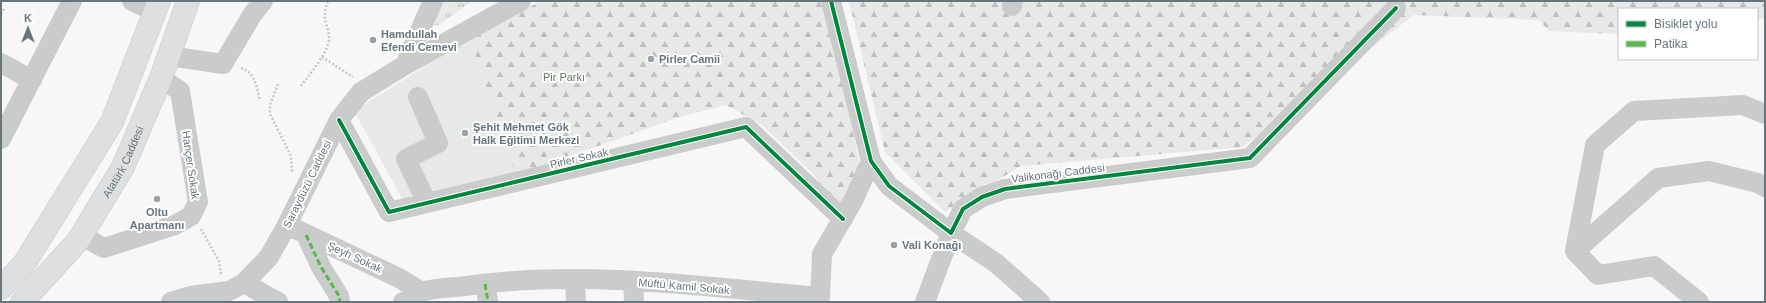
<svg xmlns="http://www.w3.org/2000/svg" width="1766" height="303" font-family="Helvetica,sans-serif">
	<defs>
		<pattern id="grass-tufts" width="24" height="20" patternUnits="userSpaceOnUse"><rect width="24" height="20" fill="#e6e9e5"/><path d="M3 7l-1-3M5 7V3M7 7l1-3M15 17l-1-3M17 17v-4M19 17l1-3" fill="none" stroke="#bec1bf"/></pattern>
		<pattern id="forest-firs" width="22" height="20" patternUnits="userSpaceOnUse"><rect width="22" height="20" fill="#e6e9e5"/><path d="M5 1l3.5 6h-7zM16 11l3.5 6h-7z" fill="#bec1bf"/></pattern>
	</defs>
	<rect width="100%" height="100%" fill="#f7f7f7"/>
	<!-- built -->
	<path fill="#e7e9e9" d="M 470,38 L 516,175 L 405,204 L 354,111 Z"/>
	<!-- grass -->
	<path fill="url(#grass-tufts)" d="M 436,1 L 473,1 L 437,26 L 428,22 Z"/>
	<!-- forest -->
	<path fill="url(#forest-firs)" d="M 541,1 L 827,1 L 859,161 L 854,188 L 837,206 L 813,174 L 763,126 L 726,105 L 683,116 L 516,175 L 470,38 Z
		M 849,1 L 1765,1 L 1765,18 L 1757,20 L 1757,9 L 1619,9 L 1619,34 L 1548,31 L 1540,20 L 1414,15 L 1243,147 L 1021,166 L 945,212 L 885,152 Z"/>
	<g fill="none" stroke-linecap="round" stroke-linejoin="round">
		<defs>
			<g id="major">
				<path d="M 1,288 L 24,264 L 112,122 L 159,1"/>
				<path id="s1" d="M 22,302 L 78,241 L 123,167 L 161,78 L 188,1"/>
			</g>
		</defs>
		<!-- major casing -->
		<use href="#major" stroke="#d3d4d5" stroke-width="24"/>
		<!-- path -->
		<path stroke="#c8c9ca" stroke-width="2.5" stroke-dasharray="2 2" stroke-linecap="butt" d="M 1,14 L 5,7
			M 322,57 L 353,77
			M 241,68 C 256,73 256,87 260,100
			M 278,84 L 270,105 L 270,114 L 291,156 L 292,173
			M 301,86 C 309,75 330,51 329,37 C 327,19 321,22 328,1
			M 201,229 L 219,261 L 221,275"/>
		<!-- minor -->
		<path stroke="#cacccc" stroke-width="20" d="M 132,1 L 155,12
			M 831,1 L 871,161 L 889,186 L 951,233 L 963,209 L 982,197 L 1005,189 L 1250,158 L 1396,8
			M 1012,6 L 1013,1
			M 169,56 L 223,64 L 252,15 L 263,1
			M 1,63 L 32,80
			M 405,65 L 433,1
			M 418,97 L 438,143 L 406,159 L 427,203
			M 339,120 L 389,212 L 746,127 L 843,219
			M 1,139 L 72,1
			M 287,225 L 399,278 L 422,292
			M 306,235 L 321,267 L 339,296 L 340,302
			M 82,236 L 104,248 L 175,225 L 191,216 L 198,202 L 180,91 L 161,78
			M 1575,251 L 1658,178 L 1709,171 L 1758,183 L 1765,187
			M 575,280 L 576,302
			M 633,281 L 634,302
			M 244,283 L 278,302
			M 485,284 L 488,302
			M 171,302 L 190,296 L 229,291 L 244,283 L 269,257 L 287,225 L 339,120 L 361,92 L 405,65 L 521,1
			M 403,302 C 410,300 415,294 422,292 C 437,287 457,288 473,285 C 588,270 706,287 820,297 L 822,254 L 853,201 L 871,161
			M 925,302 L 951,233 L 996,263 L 1040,302
			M 1699,302 L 1654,266 L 1598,275 L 1575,251 L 1595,145 L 1634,111 L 1743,105 L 1765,114"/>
		<!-- major -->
		<use href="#major" stroke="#dedfe0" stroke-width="22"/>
		<!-- quiet -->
		<path stroke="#58b947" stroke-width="3" stroke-dasharray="6 3" stroke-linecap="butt" d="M 306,235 L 321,267 L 339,296 L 340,302
			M 485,284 L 488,302
			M 408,301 L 408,302"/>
		<defs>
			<path id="cycleway" d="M 831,1 L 871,161 L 889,186 L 951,233 L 963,209 L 982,197 L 1005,189 L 1250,158 L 1396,8
				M 339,120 L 389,212 L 746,127 L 843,219"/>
		</defs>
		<!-- cycleway casing -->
		<use href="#cycleway" stroke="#fff" stroke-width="6"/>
		<!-- cycleway -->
		<use href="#cycleway" stroke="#00873e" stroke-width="4"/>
	</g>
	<!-- markers -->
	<g fill="#99a2a8" stroke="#fff" stroke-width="1.5">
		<circle cx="373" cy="40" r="4"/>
		<circle cx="651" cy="59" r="4"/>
		<circle cx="465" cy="133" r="4"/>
		<circle cx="157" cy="199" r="4"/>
		<circle cx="894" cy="245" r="4"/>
	</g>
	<g text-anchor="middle" stroke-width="4" stroke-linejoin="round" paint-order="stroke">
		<!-- poi labels -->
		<g font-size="11" font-weight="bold" fill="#66757e" stroke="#fff" text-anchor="start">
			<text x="381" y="38">Hamdullah<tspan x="381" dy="13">Efendi Cemevi</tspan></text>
			<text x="659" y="63">Pirler Camii</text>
			<text x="473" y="131">Şehit Mehmet Gök<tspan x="473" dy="13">Halk Eğitimi Merkezi</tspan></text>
			<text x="157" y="216" text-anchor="middle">Oltu<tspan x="157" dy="13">Apartmanı</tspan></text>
			<text x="902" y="249">Vali Konağı</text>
		</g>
		<!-- park labels -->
		<g font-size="11" fill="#687765" stroke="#fff">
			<text x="564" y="81">Pir Parkı</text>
		</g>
		<!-- street labels -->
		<g font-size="11" fill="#66757e" stroke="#fff">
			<text transform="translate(579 158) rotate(-13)" y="4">Pirler Sokak</text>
			<text dy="4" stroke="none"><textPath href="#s1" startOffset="174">Atatürk Caddesi</textPath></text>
			<text transform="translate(191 165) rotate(82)" y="4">Hançer Sokak</text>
			<text transform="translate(1058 173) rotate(-7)" y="4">Valikonağı Caddesi</text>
			<text transform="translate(307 184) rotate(-64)" y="4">Saraydüzü Caddesi</text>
			<text transform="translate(355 257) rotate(25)" y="4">Şeyh Sokak</text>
			<text transform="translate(684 286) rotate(5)" y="4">Müftü Kamil Sokak</text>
		</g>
	</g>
	<!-- border -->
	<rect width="1766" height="303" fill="none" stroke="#66757e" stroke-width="4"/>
	<!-- legend -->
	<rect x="1618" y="8" width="140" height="52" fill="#ffffff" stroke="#c2c8cb"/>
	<rect x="1626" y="21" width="20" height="6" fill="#00873e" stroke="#c2c8cb"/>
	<text x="1654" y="28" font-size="12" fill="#66757e">Bisiklet yolu</text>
	<rect x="1626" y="41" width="20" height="6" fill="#58b947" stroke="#c2c8cb"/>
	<text x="1654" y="48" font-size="12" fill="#66757e">Patika</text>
	<!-- north arrow -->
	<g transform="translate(28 28)" stroke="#ffffff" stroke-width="3" paint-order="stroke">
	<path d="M0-3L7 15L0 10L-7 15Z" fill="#66757e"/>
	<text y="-6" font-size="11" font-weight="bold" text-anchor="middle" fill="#66757e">K</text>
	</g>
</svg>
